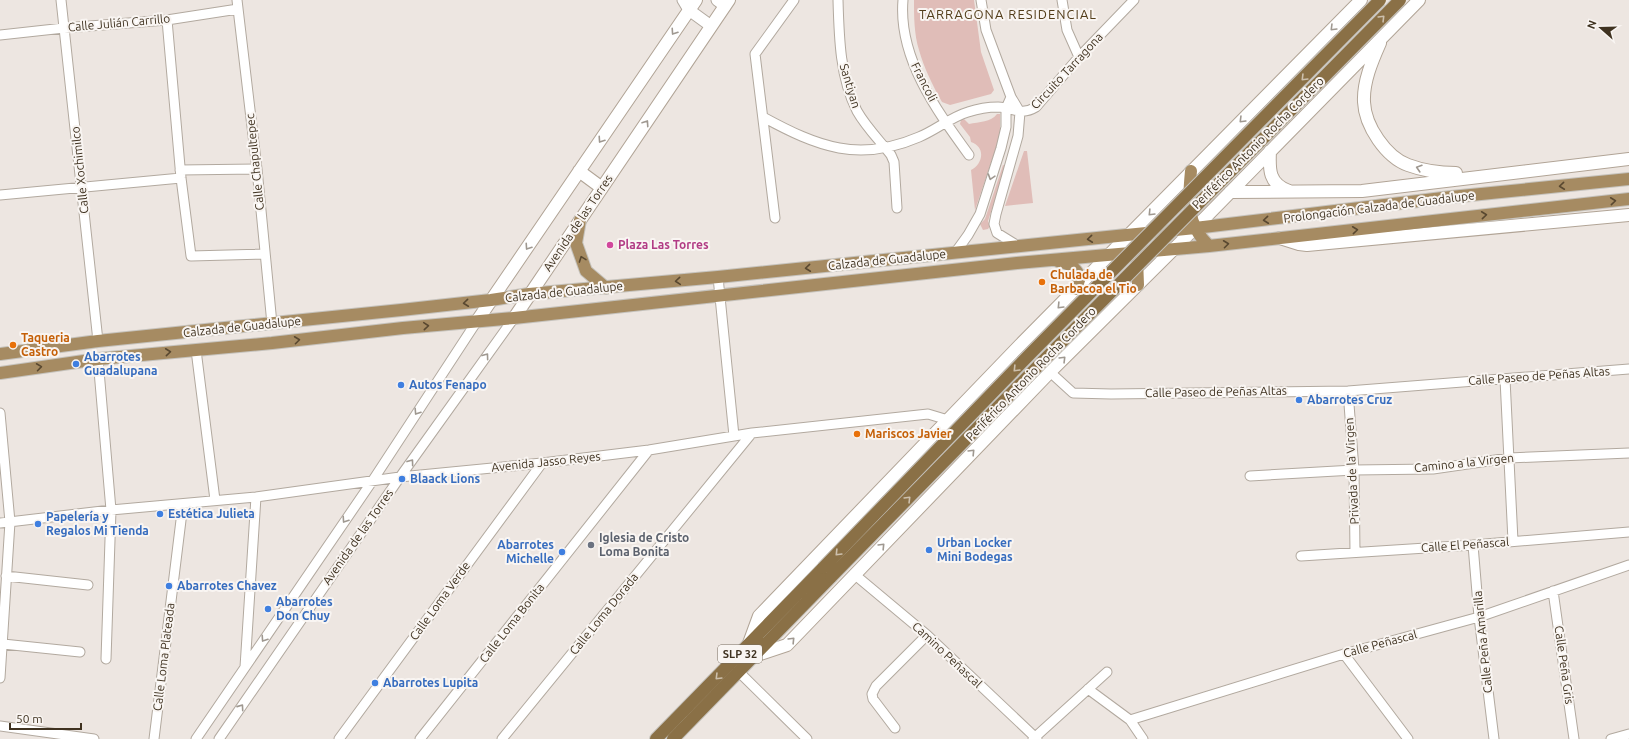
<svg xmlns="http://www.w3.org/2000/svg" width="1629" height="739" font-family="Ubuntu,sans-serif">
	<rect width="100%" height="100%" fill="#ede6e1"/>
	<!-- green -->
	<path fill="#e0bdb8" d="M 914,0 L 974,0 L 981,52 L 994,90 L 991,94 L 950,105 L 942,102 C 933,86 924,68 919,50 C 914,34 914,16 914,0 Z
		M 997,114 L 1000,114 L 1000,136 L 975,210 L 971,170 C 983,164 986,147 971,142 L 970,137 L 960,124 L 961,120 L 964,119 L 969,124 C 979,122 991,122 997,114 Z
		M 1024,151 L 1027,151 L 1033,203 L 1005,206 Z
		M 1003,165 L 1006,166 L 988,221 L 990,226 L 988,229 L 983,230 L 980,224 L 985,219 Z"/>
	<g fill="none" stroke-linecap="round" stroke-linejoin="round">
		<defs>
			<path id="minor" d="M 61,0 L 98,341
				M 237,0 L 257,169 L 272,324
				M 838,0 C 839,37 840,78 857,111 C 866,127 880,141 891,155 L 894,162 L 897,208
				M 903,0 C 898,58 937,111 969,155
				M 981,0 L 986,30 L 1011,97
				M 1062,0 L 1067,30 L 1079,57
				M 167,20 L 181,178 L 191,256 L 265,254
				M 0,35 L 64,28 L 167,20 L 238,9
				M 763,117 C 818,147 859,163 919,137 C 936,130 951,117 968,112 C 977,109 988,107 998,107 C 1014,108 1021,116 1036,107 L 1079,57 L 1134,0
				M 180,170 L 257,169
				M 0,195 L 181,178
				M 775,218 L 755,54 L 794,0
				M 955,253 L 968,235 L 980,214 L 1001,148 L 1006,127 L 1006,108 L 1011,97 L 1020,112 L 1018,136 L 996,214 L 994,224 L 997,233 L 1018,246
				M 718,277 L 734,436
				M 196,350 L 215,500
				M 98,359 L 111,510 L 106,659
				M 1050,372 L 1073,393 L 1111,394 L 1348,391 L 1629,369
				M 1505,379 L 1513,541
				M 1348,391 L 1354,470 L 1355,552
				M 0,413 L 10,522 L 0,678
				M 1250,476 L 1354,470 L 1433,469 L 1509,458 L 1629,453
				M 0,523 L 111,510 L 256,497 L 400,477 L 542,463 L 649,450 L 752,433 L 928,414 L 948,420
				M 1473,545 L 1479,617 L 1494,739
				M 1301,556 L 1473,545 L 1629,532
				M 854,574 L 927,635 L 1037,739
				M 6,576 L 88,585
				M 1553,591 L 1574,739
				M 3,644 L 80,652
				M 1344,654 L 1408,739
				M 245,667 L 256,497
				M 739,672 L 807,739
				M 1088,689 L 1130,720 L 1143,739
				M 1130,720 L 1344,654 L 1479,617 L 1629,565
				M 0,726 L 94,739
				M 895,728 L 873,699 L 872,694 L 876,686 L 927,635
				M 154,739 L 183,504
				M 196,739 L 373,480 L 477,321
				M 219,739 L 400,477 L 514,318
				M 339,739 L 542,463
				M 420,739 L 649,450
				M 502,739 L 752,433
				M 1033,739 L 1107,672
				M 1611,739 L 1629,734"/>
			<path id="tertiary" d="M 683,0 L 689,10 L 711,26
				M 717,0 L 725,6"/>
			<path id="secondary" d="M 1380,43 C 1372,61 1363,82 1364,102 C 1365,126 1386,157 1408,165 C 1424,171 1439,173 1456,173
				M 1270,151 C 1269,170 1269,184 1289,191
				M 579,171 L 602,188
				M 1230,192 L 1362,191 L 1629,159
				M 1280,238 L 1299,244 L 1307,245 L 1629,215
				M 514,318 L 729,0
				M 477,321 L 696,0
				M 748,646 L 759,616 L 1020,345 L 1361,0
				M 757,655 L 787,645 L 1050,372 L 1195,228 L 1419,0"/>
			<path id="primary" d="M 1191,171 C 1188,201 1186,224 1209,246
				M 580,220 L 576,243 L 586,271 L 606,288
				M 1137,258 L 1138,285
				M 1058,261 C 1069,263 1075,267 1080,277 L 1076,289
				M 0,354 L 98,341 L 401,310 L 491,300 L 529,294 L 718,277 L 1195,228 L 1451,197 L 1629,179
				M 0,373 L 98,359 L 272,343 L 403,328 L 514,318 L 1017,263 L 1209,246 L 1629,199"/>
			<path id="trunk" d="M 656,739 L 823,568
				M 673,739 L 831,577"/>
		</defs>
		<!-- minor casing -->
		<use href="#minor" stroke="#b2a99f" stroke-width="11"/>
		<!-- tertiary casing -->
		<use href="#tertiary" stroke="#b2a99f" stroke-width="13"/>
		<!-- secondary casing -->
		<use href="#secondary" stroke="#b1a496" stroke-width="14"/>
		<!-- primary casing -->
		<use href="#primary" stroke="#c5c2bc" stroke-width="14"/>
		<!-- trunk casing -->
		<use href="#trunk" stroke="#c5c2bc" stroke-width="14"/>
		<!-- minor -->
		<use href="#minor" stroke="#fff" stroke-width="9"/>
		<!-- tertiary -->
		<use href="#tertiary" stroke="#fff" stroke-width="11"/>
		<!-- secondary -->
		<use href="#secondary" stroke="#fff" stroke-width="12"/>
		<!-- primary -->
		<use href="#primary" stroke="#a68b62" stroke-width="12"/>
		<!-- trunk -->
		<use href="#trunk" stroke="#8a7046" stroke-width="12"/>
		<defs>
			<path id="trunk-bridge" d="M 823,568 L 1030,354 L 1380,0
				M 831,577 L 1040,364 L 1400,0"/>
		</defs>
		<!-- trunk-bridge casing -->
		<use href="#trunk-bridge" stroke="#c5c2bc" stroke-width="14" stroke-linecap="butt"/>
		<!-- trunk-bridge -->
		<use href="#trunk-bridge" stroke="#8a7046" stroke-width="12"/>
	</g>
	<!-- one-way arrows -->
	<defs><path id="oneway-chevron" d="M-2-3.5L2.5 0L-2 3.5" fill="none" stroke-width="1.6" stroke-linecap="round" stroke-linejoin="round"/></defs>
	<g stroke="#cdc0ad">
		<use href="#oneway-chevron" transform="translate(1382 18) rotate(-45)"/>
		<use href="#oneway-chevron" transform="translate(1304 78) rotate(135)"/>
		<use href="#oneway-chevron" transform="translate(1016 369) rotate(134)"/>
		<use href="#oneway-chevron" transform="translate(908 499) rotate(-45)"/>
		<use href="#oneway-chevron" transform="translate(838 553) rotate(134)"/>
		<use href="#oneway-chevron" transform="translate(718 677) rotate(135)"/>
	</g>
	<g stroke="#9f9890">
		<use href="#oneway-chevron" transform="translate(1333 28) rotate(135)"/>
		<use href="#oneway-chevron" transform="translate(674 32) rotate(124)"/>
		<use href="#oneway-chevron" transform="translate(1242 120) rotate(135)"/>
		<use href="#oneway-chevron" transform="translate(646 123) rotate(-56)"/>
		<use href="#oneway-chevron" transform="translate(601 140) rotate(124)"/>
		<use href="#oneway-chevron" transform="translate(1419 168) rotate(-163)"/>
		<use href="#oneway-chevron" transform="translate(991 177) rotate(108)"/>
		<use href="#oneway-chevron" transform="translate(1151 213) rotate(134)"/>
		<use href="#oneway-chevron" transform="translate(528 247) rotate(124)"/>
		<use href="#oneway-chevron" transform="translate(1060 306) rotate(134)"/>
		<use href="#oneway-chevron" transform="translate(486 356) rotate(-54)"/>
		<use href="#oneway-chevron" transform="translate(1063 359) rotate(-45)"/>
		<use href="#oneway-chevron" transform="translate(417 412) rotate(123)"/>
		<use href="#oneway-chevron" transform="translate(972 452) rotate(-46)"/>
		<use href="#oneway-chevron" transform="translate(411 462) rotate(-54)"/>
		<use href="#oneway-chevron" transform="translate(345 520) rotate(124)"/>
		<use href="#oneway-chevron" transform="translate(882 546) rotate(-46)"/>
		<use href="#oneway-chevron" transform="translate(264 639) rotate(124)"/>
		<use href="#oneway-chevron" transform="translate(792 640) rotate(-46)"/>
		<use href="#oneway-chevron" transform="translate(241 707) rotate(-55)"/>
	</g>
	<g stroke="#594830">
		<use href="#oneway-chevron" transform="translate(1562 186) rotate(174)"/>
		<use href="#oneway-chevron" transform="translate(1613 201) rotate(-6)"/>
		<use href="#oneway-chevron" transform="translate(1484 215) rotate(-6)"/>
		<use href="#oneway-chevron" transform="translate(1266 220) rotate(174)"/>
		<use href="#oneway-chevron" transform="translate(1355 230) rotate(-6)"/>
		<use href="#oneway-chevron" transform="translate(1090 239) rotate(174)"/>
		<use href="#oneway-chevron" transform="translate(1226 244) rotate(-7)"/>
		<use href="#oneway-chevron" transform="translate(582 259) rotate(-110)"/>
		<use href="#oneway-chevron" transform="translate(808 268) rotate(174)"/>
		<use href="#oneway-chevron" transform="translate(678 281) rotate(175)"/>
		<use href="#oneway-chevron" transform="translate(466 303) rotate(174)"/>
		<use href="#oneway-chevron" transform="translate(426 326) rotate(-5)"/>
		<use href="#oneway-chevron" transform="translate(297 340) rotate(-7)"/>
		<use href="#oneway-chevron" transform="translate(168 352) rotate(-6)"/>
		<use href="#oneway-chevron" transform="translate(39 367) rotate(-8)"/>
	</g>
	<!-- markers -->
	<circle fill="#d1479c" stroke="#f9f5f2" stroke-width="1.5" cx="610" cy="245" r="4"/>
	<g fill="#e8710a" stroke="#f9f5f2" stroke-width="1.5">
		<circle cx="1042" cy="282" r="4"/>
		<circle cx="13" cy="345" r="4"/>
		<circle cx="857" cy="434" r="4"/>
	</g>
	<g fill="#3f7fe0" stroke="#f9f5f2" stroke-width="1.5">
		<circle cx="76" cy="364" r="4"/>
		<circle cx="401" cy="385" r="4"/>
		<circle cx="1299" cy="400" r="4"/>
		<circle cx="402" cy="479" r="4"/>
		<circle cx="160" cy="514" r="4"/>
		<circle cx="38" cy="524" r="4"/>
		<circle cx="929" cy="550" r="4"/>
		<circle cx="562" cy="552" r="4"/>
		<circle cx="169" cy="586" r="4"/>
		<circle cx="268" cy="609" r="4"/>
		<circle cx="375" cy="683" r="4"/>
	</g>
	<circle fill="#6b7280" stroke="#f9f5f2" stroke-width="1.5" cx="591" cy="545" r="4"/>
	<g text-anchor="middle" stroke-width="4" stroke-linejoin="round" paint-order="stroke">
		<!-- shield labels -->
		<rect fill="#f9f5f2" stroke="#776c5f" stroke-width="1" x="718" y="645" width="44" height="18" rx="3"/>
		<g font-size="11" font-weight="bold" fill="#3f3220">
			<text x="740" y="658">SLP 32</text>
		</g>
		<!-- street labels -->
		<g font-size="12" fill="#3f3220" stroke="#f9f5f2">
			<text transform="translate(119 23) rotate(-5)" y="4">Calle Julián Carrillo</text>
			<text transform="translate(1067 71) rotate(-47)" y="4">Circuito Tarragona</text>
			<text transform="translate(924 82) rotate(63)" y="4">Francoli</text>
			<text transform="translate(850 86) rotate(73)" y="4">Santiyan</text>
			<text transform="translate(1258 143) rotate(-45)" y="4">Periférico Antonio Rocha Cordero</text>
			<text transform="translate(255 162) rotate(-96)" y="4">Calle Chapultepec</text>
			<text transform="translate(80 170) rotate(-96)" y="4">Calle Xochimilco</text>
			<text transform="translate(1379 207) rotate(-7)" y="4">Prolongación Calzada de Guadalupe</text>
			<text transform="translate(578 223) rotate(-56)" y="4">Avenida de las Torres</text>
			<text transform="translate(887 260) rotate(-6)" y="4">Calzada de Guadalupe</text>
			<text transform="translate(564 292) rotate(-6)" y="4">Calzada de Guadalupe</text>
			<text transform="translate(242 327) rotate(-6)" y="4">Calzada de Guadalupe</text>
			<text transform="translate(1031 374) rotate(-46)" y="4">Periférico Antonio Rocha Cordero</text>
			<text transform="translate(1539 376) rotate(-4)" y="4">Calle Paseo de Peñas Altas</text>
			<text transform="translate(1216 392) rotate(-1)" y="4">Calle Paseo de Peñas Altas</text>
			<text transform="translate(546 462) rotate(-6)" y="4">Avenida Jasso Reyes</text>
			<text transform="translate(1464 463) rotate(-6)" y="4">Camino a la Virgen</text>
			<text transform="translate(1352 471) rotate(-93)" y="4">Privada de la Virgen</text>
			<text transform="translate(358 537) rotate(-55)" y="4">Avenida de las Torres</text>
			<text transform="translate(1465 545) rotate(-4)" y="4">Calle El Peñascal</text>
			<text transform="translate(440 601) rotate(-54)" y="4">Calle Loma Verde</text>
			<text transform="translate(604 614) rotate(-51)" y="4">Calle Loma Dorada</text>
			<text transform="translate(512 623) rotate(-52)" y="4">Calle Loma Bonita</text>
			<text transform="translate(1483 642) rotate(-96)" y="4">Calle Peña Amarilla</text>
			<text transform="translate(1380 644) rotate(-15)" y="4">Calle Peñascal</text>
			<text transform="translate(947 655) rotate(43)" y="4">Camino Peñascal</text>
			<text transform="translate(164 657) rotate(-83)" y="4">Calle Loma Plateada</text>
			<text transform="translate(1564 665) rotate(82)" y="4">Calle Peña Gris</text>
		</g>
		<!-- hotel labels -->
		<g font-size="12" font-weight="bold" fill="#b23c85" stroke="#f9f5f2" text-anchor="start">
			<text x="618" y="249">Plaza Las Torres</text>
		</g>
		<!-- food labels -->
		<g font-size="12" font-weight="bold" fill="#c56008" stroke="#f9f5f2" text-anchor="start">
			<text x="1050" y="279">Chulada de<tspan x="1050" dy="14">Barbacoa el Tio</tspan></text>
			<text x="21" y="342">Taqueria<tspan x="21" dy="14">Castro</tspan></text>
			<text x="865" y="438">Mariscos Javier</text>
		</g>
		<!-- shop labels -->
		<g font-size="12" font-weight="bold" fill="#366cbe" stroke="#f9f5f2" text-anchor="start">
			<text x="84" y="361">Abarrotes<tspan x="84" dy="14">Guadalupana</tspan></text>
			<text x="409" y="389">Autos Fenapo</text>
			<text x="1307" y="404">Abarrotes Cruz</text>
			<text x="410" y="483">Blaack Lions</text>
			<text x="168" y="518">Estética Julieta</text>
			<text x="46" y="521">Papelería y<tspan x="46" dy="14">Regalos Mi Tienda</tspan></text>
			<text x="937" y="547">Urban Locker<tspan x="937" dy="14">Mini Bodegas</tspan></text>
			<text x="554" y="549" text-anchor="end">Abarrotes<tspan x="554" dy="14">Michelle</tspan></text>
			<text x="177" y="590">Abarrotes Chavez</text>
			<text x="276" y="606">Abarrotes<tspan x="276" dy="14">Don Chuy</tspan></text>
			<text x="383" y="687">Abarrotes Lupita</text>
		</g>
		<!-- worship labels -->
		<g font-size="12" font-weight="bold" fill="#5b616d" stroke="#f9f5f2" text-anchor="start">
			<text x="599" y="542">Iglesia de Cristo<tspan x="599" dy="14">Loma Bonita</tspan></text>
		</g>
		<!-- neighbourhood labels -->
		<g font-size="13" letter-spacing="1" fill="#533d1a" stroke="#f9f5f2">
			<text x="1008" y="19">TARRAGONA RESIDENCIAL</text>
		</g>
	</g>
	<!-- north arrow -->
	<g transform="translate(1601 28) rotate(290)" stroke="#f9f5f2" stroke-width="3" paint-order="stroke">
	<path d="M0-3L7 15L0 10L-7 15Z" fill="#3f3220"/>
	<text y="-6" font-size="11" font-weight="bold" text-anchor="middle" fill="#3f3220">N</text>
	</g>
	<!-- scale -->
	<path d="M10 723v6h71v-6" fill="none" stroke="#3f3220" stroke-width="2"/>
	<text x="16" y="723" font-size="12" fill="#3f3220" stroke="#f9f5f2" stroke-width="3" paint-order="stroke">50 m</text>
</svg>
